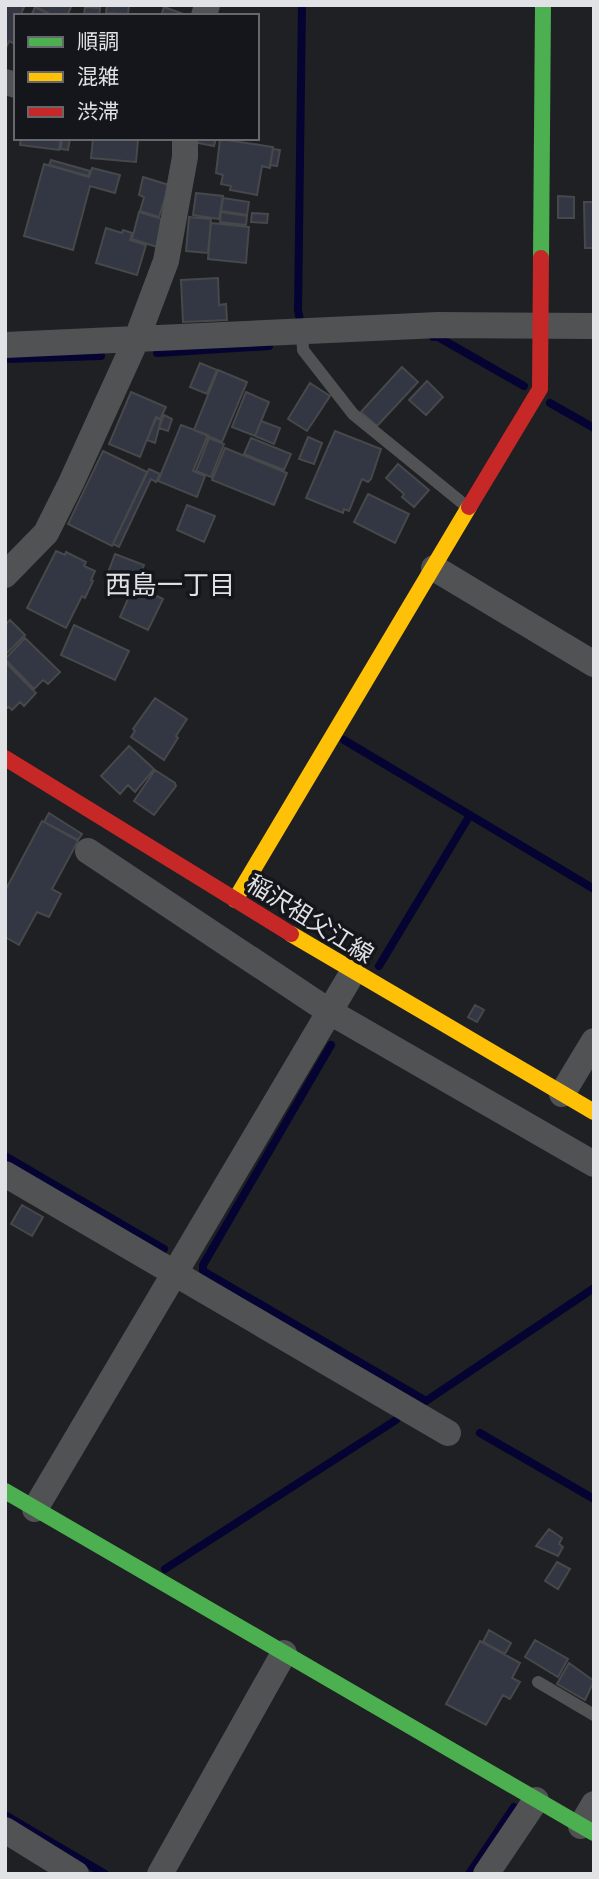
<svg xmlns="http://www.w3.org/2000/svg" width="599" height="1879" font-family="'Open Sans','Noto Sans JP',sans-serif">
	<rect width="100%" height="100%" fill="#1e2023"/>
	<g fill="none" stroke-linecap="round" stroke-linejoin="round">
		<!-- stream -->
		<path stroke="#050332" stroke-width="8" d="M 300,321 L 298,310 L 302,5
			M 433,337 L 438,337 L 524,386
			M 157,353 L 269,346
			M 5,359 L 101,356
			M 550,403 L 594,428
			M 344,740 L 594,889
			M 379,966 L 470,815
			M 331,1045 L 203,1265 L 203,1271 L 426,1401 L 594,1288
			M 5,1156 L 164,1249
			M 480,1433 L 594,1499
			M 165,1569 L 396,1420
			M 5,1815 L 105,1874
			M 469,1874 L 514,1807"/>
	</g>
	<!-- building -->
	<path fill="#333744" stroke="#46484a" stroke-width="2" d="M 5,5 L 25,5 L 20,16 L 16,16 L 16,42 L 15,44 L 9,41 L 5,50 Z
		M 72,5 L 67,16 L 54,16 L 34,6 Z
		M 107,5 L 129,5 L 128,14 L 106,13 Z
		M 35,7 L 53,16 L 36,16 L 32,14 Z
		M 85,7 L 100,8 L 99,16 L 76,16 L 84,16 Z
		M 164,7 L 189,16 L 161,16 Z
		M 21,138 L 61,138 L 59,150 L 20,145 Z
		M 62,138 L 70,138 L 68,150 L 61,149 Z
		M 93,138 L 135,138 L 138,140 L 136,162 L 91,158 Z
		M 194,138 L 216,138 L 214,146 L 193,142 Z
		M 220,139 L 273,147 L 270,168 L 262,166 L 257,195 L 230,190 L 231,186 L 221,184 L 223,175 L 216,173 Z
		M 273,149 L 280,150 L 277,166 L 270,165 Z
		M 51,160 L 90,171 L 88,176 L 49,165 Z
		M 44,164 L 89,177 L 92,168 L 120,175 L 115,193 L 90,186 L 73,250 L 24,236 Z
		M 143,177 L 169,185 L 159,217 L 140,211 L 144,197 L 139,195 Z
		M 196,193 L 223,196 L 219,219 L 193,215 Z
		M 558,196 L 574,197 L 574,218 L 558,218 Z
		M 223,198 L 249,202 L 247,215 L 221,211 Z
		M 584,202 L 594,202 L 594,248 L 585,248 Z
		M 139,212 L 166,220 L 157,247 L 132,239 Z
		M 221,212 L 247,216 L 246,225 L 220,222 Z
		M 252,213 L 268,214 L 267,223 L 251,222 Z
		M 189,217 L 211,219 L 208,253 L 186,251 Z
		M 211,223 L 249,227 L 246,263 L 208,259 Z
		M 106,228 L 122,233 L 123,230 L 132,233 L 130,240 L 146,245 L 137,275 L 96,263 Z
		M 218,278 L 219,305 L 226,304 L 227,320 L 183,322 L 181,280 Z
		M 200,363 L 217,370 L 207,394 L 190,387 Z
		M 402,367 L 418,382 L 377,426 L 361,412 Z
		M 218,370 L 247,382 L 222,442 L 194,430 Z
		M 427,381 L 443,397 L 426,415 L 409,400 Z
		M 310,383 L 330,396 L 307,431 L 288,419 Z
		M 131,392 L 166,407 L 160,419 L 156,417 L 140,457 L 109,444 Z
		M 246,392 L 269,402 L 255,436 L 232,427 Z
		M 164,415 L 172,419 L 168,431 L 159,428 Z
		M 156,418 L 161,420 L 155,443 L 147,440 Z
		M 261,421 L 280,428 L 274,444 L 255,436 Z
		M 181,425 L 208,435 L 193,471 L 205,476 L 197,497 L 158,481 Z
		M 335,431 L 381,449 L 371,479 L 368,482 L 362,479 L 349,511 L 344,509 L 343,513 L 306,498 Z
		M 308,437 L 322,443 L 314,464 L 299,459 Z
		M 209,438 L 224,444 L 211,477 L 196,471 Z
		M 251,438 L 291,454 L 284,470 L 244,454 Z
		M 225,448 L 287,473 L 274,505 L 212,480 Z
		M 103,451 L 147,472 L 112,546 L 68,524 Z
		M 398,464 L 429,490 L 414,507 L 402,497 L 404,494 L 386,478 Z
		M 149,469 L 160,474 L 156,482 L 151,479 L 119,547 L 113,544 Z
		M 368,494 L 409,514 L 395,543 L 354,522 Z
		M 187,505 L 215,516 L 204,542 L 177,530 Z
		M 56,551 L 65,555 L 66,552 L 86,562 L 84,566 L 95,571 L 91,580 L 93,581 L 85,598 L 82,596 L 66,628 L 27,608 Z
		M 115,554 L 144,565 L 142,570 L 148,572 L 142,587 L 133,584 L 132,588 L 106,578 Z
		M 134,585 L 163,599 L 148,630 L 120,617 Z
		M 10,620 L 25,635 L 5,655 L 5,625 Z
		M 74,625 L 129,651 L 115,680 L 61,655 Z
		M 25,638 L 60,672 L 48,684 L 43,680 L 34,689 L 5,659 Z
		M 5,662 L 36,693 L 24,706 L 20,702 L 12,710 L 9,707 L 5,709 Z
		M 155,698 L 187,719 L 176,736 L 178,738 L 164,760 L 131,737 L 135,731 L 133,729 Z
		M 129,746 L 154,769 L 135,792 L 128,785 L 120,794 L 101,776 Z
		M 155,770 L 175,783 L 176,786 L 154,815 L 134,801 Z
		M 49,813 L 82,834 L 78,840 L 44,822 Z
		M 42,821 L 78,841 L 52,889 L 61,894 L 49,917 L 37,912 L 19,945 L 5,937 L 5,891 Z
		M 475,1005 L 484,1010 L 477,1022 L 468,1017 Z
		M 22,1205 L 43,1217 L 32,1236 L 11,1224 Z
		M 549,1529 L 562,1538 L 559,1544 L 563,1547 L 558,1556 L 536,1546 Z
		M 557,1562 L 570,1569 L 558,1589 L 545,1581 Z
		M 489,1630 L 511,1643 L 505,1654 L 483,1642 Z
		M 535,1640 L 568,1659 L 558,1677 L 525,1657 Z
		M 480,1641 L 520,1663 L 512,1678 L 520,1682 L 510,1699 L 503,1695 L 486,1725 L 446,1704 Z
		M 569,1663 L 594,1681 L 585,1700 L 557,1684 Z"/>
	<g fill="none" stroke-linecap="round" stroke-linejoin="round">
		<!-- lane -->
		<path stroke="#515254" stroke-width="12" d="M 302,331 L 303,350 L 353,414 L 466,506
			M 538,1682 L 594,1715"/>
		<!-- street -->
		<path stroke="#515254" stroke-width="26" d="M 204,16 L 207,5
			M 5,82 L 16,85
			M 5,345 L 438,325 L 594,326
			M 434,568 L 594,664
			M 5,575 L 46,533 L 71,483 L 137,338 L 166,261 L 185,157 L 185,138
			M 88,851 L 330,1012 L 594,1164
			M 562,1094 L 594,1041
			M 5,1174 L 448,1433
			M 35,1509 L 353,972
			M 581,1826 L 594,1804
			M 5,1830 L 76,1874
			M 160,1874 L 284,1653
			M 486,1874 L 536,1800"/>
		<!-- fast -->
		<path stroke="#4caf50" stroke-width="16" d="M 541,258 L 543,5
			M 5,1491 L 594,1833"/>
		<!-- slow -->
		<path stroke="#ffc107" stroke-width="16" d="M 235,900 L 469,507
			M 291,934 L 594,1112"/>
		<!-- jam -->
		<path stroke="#c62828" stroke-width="16" d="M 469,507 L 540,389 L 541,258
			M 5,758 L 291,934"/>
	</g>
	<g text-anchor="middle" stroke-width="7" stroke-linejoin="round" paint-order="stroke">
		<!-- street labels -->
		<g font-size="24" fill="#e0e2e5" stroke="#14161b">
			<text transform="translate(310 919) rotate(32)" y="8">稲沢祖父江線</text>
		</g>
		<!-- neighbourhood labels -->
		<g font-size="26" fill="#e0e2e5" stroke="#14161b">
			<text x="170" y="594">西島一丁目</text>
		</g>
	</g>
	<!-- border -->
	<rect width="599" height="1879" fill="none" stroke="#e0e2e5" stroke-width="14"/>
	<!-- legend -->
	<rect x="14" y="14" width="245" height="126" fill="#14161b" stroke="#66686c" stroke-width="2"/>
	<rect x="28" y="37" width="35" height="10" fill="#4caf50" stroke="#66686c" stroke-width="2"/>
	<text x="77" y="49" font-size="21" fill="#e0e2e5">順調</text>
	<rect x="28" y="72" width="35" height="10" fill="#ffc107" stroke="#66686c" stroke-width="2"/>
	<text x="77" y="84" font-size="21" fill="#e0e2e5">混雑</text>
	<rect x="28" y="107" width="35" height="10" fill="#c62828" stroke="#66686c" stroke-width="2"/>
	<text x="77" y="119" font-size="21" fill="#e0e2e5">渋滞</text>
</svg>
